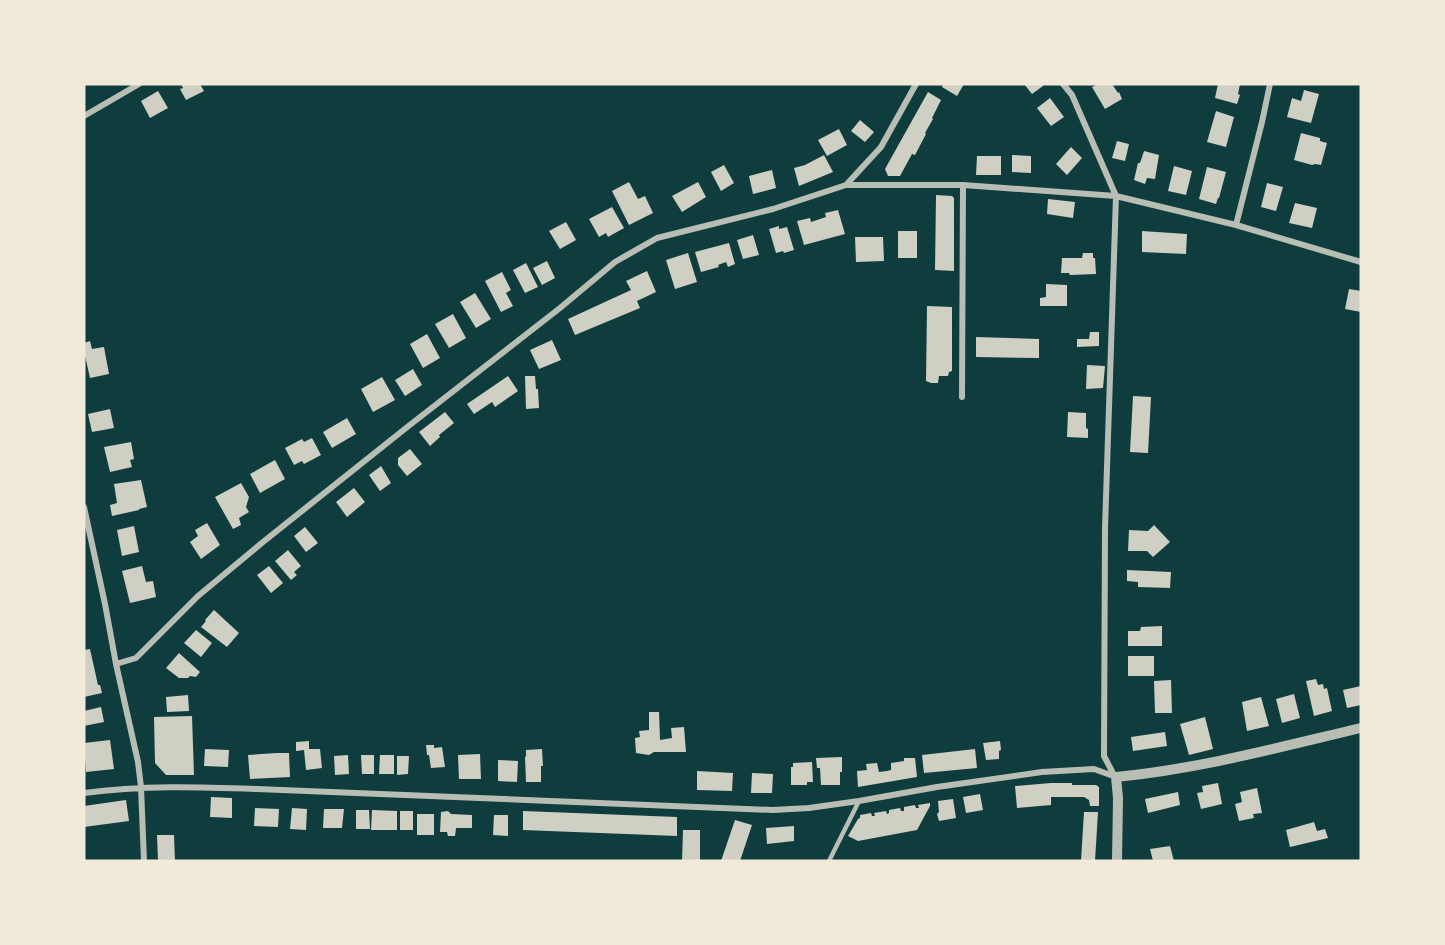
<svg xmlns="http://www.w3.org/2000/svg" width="1445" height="945" font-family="Quicksand,sans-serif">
	<rect width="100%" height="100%" fill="#0f3d3e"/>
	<!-- building -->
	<path fill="#cfcfc3" d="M 181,84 L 200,84 L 204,91 L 186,100 L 180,89 L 183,88 Z
		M 943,84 L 964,84 L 957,96 L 942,87 Z
		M 1024,84 L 1042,84 L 1043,86 L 1032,94 Z
		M 1098,84 L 1112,84 L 1118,93 L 1119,92 L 1122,99 L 1105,109 L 1092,87 Z
		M 1218,84 L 1240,84 L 1238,94 L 1240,95 L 1237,104 L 1215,98 Z
		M 1304,90 L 1319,94 L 1311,123 L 1287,117 L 1292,98 L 1301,101 Z
		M 158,91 L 168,108 L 150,118 L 141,101 Z
		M 928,92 L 941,100 L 932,118 L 933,119 L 925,133 L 926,134 L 915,155 L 912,154 L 900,176 L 888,176 L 885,169 Z
		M 1050,98 L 1064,117 L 1051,126 L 1037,108 Z
		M 1216,111 L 1234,117 L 1226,147 L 1207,142 Z
		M 860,120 L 874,132 L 865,142 L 851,131 Z
		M 839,129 L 847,145 L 827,156 L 818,140 Z
		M 1301,133 L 1320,138 L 1320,141 L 1327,143 L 1321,165 L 1315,164 L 1312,165 L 1294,160 Z
		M 1117,141 L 1129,144 L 1125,161 L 1112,158 Z
		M 1071,147 L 1082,158 L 1067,175 L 1056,164 Z
		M 1144,151 L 1159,155 L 1155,179 L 1147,178 L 1145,184 L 1134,180 L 1138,163 L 1140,163 Z
		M 824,155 L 833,172 L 799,186 L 794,168 L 805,165 Z
		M 1012,155 L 1031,156 L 1031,173 L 1012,172 Z
		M 977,156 L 1001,156 L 1001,175 L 976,175 Z
		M 724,165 L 734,183 L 721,191 L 711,172 Z
		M 1174,166 L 1192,171 L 1186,195 L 1168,191 Z
		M 1207,167 L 1226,172 L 1219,198 L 1218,198 L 1216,204 L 1199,199 Z
		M 772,170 L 776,188 L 753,194 L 749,176 Z
		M 629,182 L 638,199 L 645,196 L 653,213 L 629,225 L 612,191 Z
		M 698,182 L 706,197 L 682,212 L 672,196 Z
		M 1267,183 L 1283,187 L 1276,211 L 1261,207 Z
		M 936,195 L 952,196 L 954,198 L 954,271 L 935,270 Z
		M 1048,199 L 1075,202 L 1073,218 L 1047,214 Z
		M 1295,203 L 1317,208 L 1312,228 L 1289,223 Z
		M 612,207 L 624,228 L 608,237 L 606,233 L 599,237 L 589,219 Z
		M 838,210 L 845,234 L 804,245 L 797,221 L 810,218 L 811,222 L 826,217 L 825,213 Z
		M 566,222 L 576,240 L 560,249 L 549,231 Z
		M 779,226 L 779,229 L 787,227 L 794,250 L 784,253 L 783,251 L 776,253 L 769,229 Z
		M 898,231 L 917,231 L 917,258 L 898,258 Z
		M 1142,231 L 1187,234 L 1186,254 L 1142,252 Z
		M 753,235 L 759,255 L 743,259 L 737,240 Z
		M 855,237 L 883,237 L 884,261 L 856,262 Z
		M 729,243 L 735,264 L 728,267 L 726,262 L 718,265 L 719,267 L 701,272 L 695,252 Z
		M 688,253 L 697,282 L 675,289 L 666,260 Z
		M 1083,253 L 1093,253 L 1093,258 L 1095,258 L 1096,274 L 1070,275 L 1069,273 L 1061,273 L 1062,258 L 1082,258 Z
		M 547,261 L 555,278 L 542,285 L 533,268 Z
		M 526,263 L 538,287 L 525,293 L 513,270 Z
		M 647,271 L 656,292 L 637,301 L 640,308 L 575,335 L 568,319 L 631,290 L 626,281 Z
		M 502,272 L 511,290 L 506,293 L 513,306 L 501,312 L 485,281 Z
		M 1046,284 L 1067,285 L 1067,306 L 1040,306 L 1040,298 L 1046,297 Z
		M 1349,289 L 1361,291 L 1361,312 L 1345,309 Z
		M 475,293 L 491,319 L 476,328 L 460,302 Z
		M 927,306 L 952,307 L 952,371 L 949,372 L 948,376 L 939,376 L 938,383 L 931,383 L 926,381 Z
		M 453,314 L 466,338 L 449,348 L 435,324 Z
		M 1090,332 L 1099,332 L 1099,346 L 1077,347 L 1077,339 L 1089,339 Z
		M 427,334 L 440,358 L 423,368 L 410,344 Z
		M 976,337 L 1039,339 L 1039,358 L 976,357 Z
		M 552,340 L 561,360 L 539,369 L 530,350 Z
		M 90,341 L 92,349 L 104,347 L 109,374 L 90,378 L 84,351 L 84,343 Z
		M 1087,365 L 1105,366 L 1103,388 L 1086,389 Z
		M 413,369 L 422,385 L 405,396 L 395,380 Z
		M 508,376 L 518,391 L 495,407 L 492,402 L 474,414 L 467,404 Z
		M 525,376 L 535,376 L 536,389 L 538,389 L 539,408 L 526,409 Z
		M 382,377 L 395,400 L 373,412 L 361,389 Z
		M 1133,396 L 1151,397 L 1148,453 L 1130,452 Z
		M 110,409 L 114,428 L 92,432 L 88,414 Z
		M 445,412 L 454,423 L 439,435 L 440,437 L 430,446 L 419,432 Z
		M 1068,412 L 1086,413 L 1086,428 L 1088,429 L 1088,438 L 1067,437 Z
		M 347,418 L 356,434 L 332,448 L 323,432 Z
		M 312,438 L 321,455 L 304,464 L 302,461 L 294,465 L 285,448 L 302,439 L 304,442 Z
		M 131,442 L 134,459 L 130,460 L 132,467 L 110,472 L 104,447 Z
		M 410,449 L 422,464 L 407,476 L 398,465 L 398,458 Z
		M 275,460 L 285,479 L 260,493 L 250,474 Z
		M 381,466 L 391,483 L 380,491 L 369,475 Z
		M 141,480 L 147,507 L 139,509 L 139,510 L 112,516 L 110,505 L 117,503 L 114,484 Z
		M 241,483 L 249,497 L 246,507 L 249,512 L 239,518 L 241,525 L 233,529 L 215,497 Z
		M 354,488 L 365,502 L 347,517 L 336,502 Z
		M 207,523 L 220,545 L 201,559 L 190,542 L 198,536 L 195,530 Z
		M 1154,525 L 1170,542 L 1153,557 L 1147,551 L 1128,551 L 1129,530 L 1148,531 Z
		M 134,526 L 139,552 L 122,556 L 117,530 Z
		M 305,527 L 318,543 L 306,552 L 294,536 Z
		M 288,550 L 301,566 L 294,572 L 297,575 L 291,580 L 275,561 Z
		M 142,566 L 146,582 L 153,581 L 156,597 L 130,603 L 122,571 Z
		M 269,566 L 283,583 L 271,593 L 257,575 Z
		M 1127,570 L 1171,572 L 1170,588 L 1138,587 L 1138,582 L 1127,581 Z
		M 214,610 L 239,633 L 227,647 L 201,627 L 206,621 L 205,620 Z
		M 1162,626 L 1162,646 L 1128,646 L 1128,631 L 1140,631 L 1141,627 Z
		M 196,630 L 212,643 L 201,657 L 184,643 Z
		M 90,649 L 98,685 L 100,685 L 102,693 L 84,697 L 84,650 Z
		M 179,653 L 200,672 L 196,677 L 190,676 L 188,678 L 179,678 L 166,668 Z
		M 1128,656 L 1154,656 L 1154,676 L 1128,676 Z
		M 1316,679 L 1318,685 L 1323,684 L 1324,689 L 1327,688 L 1332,711 L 1314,716 L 1306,681 Z
		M 1171,680 L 1172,713 L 1155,713 L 1154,681 Z
		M 1361,686 L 1361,705 L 1347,708 L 1343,690 Z
		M 1294,694 L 1300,718 L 1282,723 L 1276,699 Z
		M 188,695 L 189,711 L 167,712 L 166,697 Z
		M 1261,697 L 1269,726 L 1247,731 L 1242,702 Z
		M 101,707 L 104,722 L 84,726 L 84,711 Z
		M 649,712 L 659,712 L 660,740 L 672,738 L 671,728 L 684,727 L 686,752 L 654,752 L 649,755 L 636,753 L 635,738 L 640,737 L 639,731 L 649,730 Z
		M 192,716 L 194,775 L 166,775 L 155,763 L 154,717 Z
		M 1205,717 L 1213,749 L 1189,755 L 1180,724 Z
		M 1165,732 L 1167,746 L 1133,751 L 1131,737 Z
		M 110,740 L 114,769 L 86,772 L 84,743 Z
		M 309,741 L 309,749 L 320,749 L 322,768 L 306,770 L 304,750 L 296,751 L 296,742 Z
		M 1000,741 L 1001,750 L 999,751 L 999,759 L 986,760 L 983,743 Z
		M 426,745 L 434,745 L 434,748 L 442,747 L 445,767 L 431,768 L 429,755 L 427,755 Z
		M 205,749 L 229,750 L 228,767 L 204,766 Z
		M 542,749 L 543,766 L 541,766 L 541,782 L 526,782 L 525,757 L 526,756 L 526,750 Z
		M 975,749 L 977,768 L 924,773 L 922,755 Z
		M 277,753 L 289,753 L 290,777 L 250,779 L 248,755 Z
		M 480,754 L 481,779 L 459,779 L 458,755 Z
		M 348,755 L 349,774 L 335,775 L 334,756 Z
		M 361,755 L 374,755 L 374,774 L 362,774 Z
		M 380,755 L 394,755 L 394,774 L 379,774 Z
		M 397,756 L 409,756 L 408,774 L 397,775 Z
		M 842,757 L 842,772 L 840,772 L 840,785 L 821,785 L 820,768 L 817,768 L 816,758 Z
		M 904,758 L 915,758 L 917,777 L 858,787 L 857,771 L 867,770 L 866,764 L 877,763 L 879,772 L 887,771 L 891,770 L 891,763 L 904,761 Z
		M 498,760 L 518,761 L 517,782 L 498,781 Z
		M 812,762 L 813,782 L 807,782 L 807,785 L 791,785 L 791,767 L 793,767 L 793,763 Z
		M 697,771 L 733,773 L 732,791 L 697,790 Z
		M 752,773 L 773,774 L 772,793 L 751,793 Z
		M 1051,783 L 1072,783 L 1072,785 L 1096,785 L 1099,787 L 1099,806 L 1090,806 L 1089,800 L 1084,797 L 1051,797 L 1051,805 L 1017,808 L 1015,786 Z
		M 1218,783 L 1222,804 L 1201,809 L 1197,793 L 1203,792 L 1202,786 Z
		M 1257,788 L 1262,813 L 1253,814 L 1254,818 L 1239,821 L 1235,804 L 1242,802 L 1240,792 Z
		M 1178,792 L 1180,805 L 1148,813 L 1145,799 Z
		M 980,794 L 983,810 L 966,813 L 963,797 Z
		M 211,797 L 232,798 L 232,818 L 210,817 Z
		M 953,799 L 956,818 L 939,821 L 937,814 L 939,812 L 938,801 Z
		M 126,800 L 129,821 L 84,827 L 84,806 Z
		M 930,803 L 930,806 L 917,830 L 858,841 L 848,836 L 858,819 L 860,818 L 860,815 L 871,813 L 872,816 L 875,816 L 874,813 L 886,811 L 887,814 L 889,813 L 889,810 L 900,808 L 901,811 L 904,811 L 904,807 L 915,805 L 916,808 L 919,808 L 918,805 Z
		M 255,808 L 279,809 L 278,827 L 254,826 Z
		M 292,808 L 307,809 L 306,830 L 290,829 Z
		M 324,809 L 344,809 L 342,828 L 323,828 Z
		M 356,810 L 369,810 L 370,829 L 356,829 Z
		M 372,810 L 397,811 L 397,830 L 371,830 Z
		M 400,811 L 413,811 L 413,830 L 400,830 Z
		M 448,811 L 451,814 L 472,815 L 472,828 L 456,828 L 455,836 L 448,836 L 447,832 L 440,832 L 441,812 Z
		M 523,811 L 677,817 L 677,836 L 523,830 Z
		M 1084,812 L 1098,812 L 1095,861 L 1081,861 Z
		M 417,814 L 434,814 L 434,835 L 417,835 Z
		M 494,815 L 508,815 L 508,836 L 493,835 Z
		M 735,820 L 752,825 L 740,861 L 721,861 Z
		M 1314,822 L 1317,831 L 1325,829 L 1328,838 L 1290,847 L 1286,830 Z
		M 794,826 L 794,841 L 767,844 L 766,828 Z
		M 683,830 L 700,830 L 700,861 L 682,861 Z
		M 157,835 L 174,835 L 175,861 L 158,861 Z
		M 1170,846 L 1174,861 L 1153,861 L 1150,849 Z"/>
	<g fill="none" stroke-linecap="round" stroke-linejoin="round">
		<!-- service -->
		<path stroke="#b8beb3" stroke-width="4.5" d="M 829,861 L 859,801"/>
		<!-- minor -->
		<path stroke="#b8beb3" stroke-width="6" d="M 1063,84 L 1072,95 L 1116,196 L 1105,528 L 1104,756 L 1115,777
			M 84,116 L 139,84
			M 846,185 L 963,185 L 1116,196 L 1236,225 L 1361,262
			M 1236,225 L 1262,122 L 1270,84
			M 962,397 L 963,185
			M 84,507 L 105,604 L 116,664 L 138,762 L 141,787 L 144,861
			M 116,664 L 136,658 L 198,596 L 263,542 L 406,428 L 560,308 L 615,262 L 657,238 L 773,209 L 846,185 L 881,147 L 916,84
			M 84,793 C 142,785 199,787 257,789 L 773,810 L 809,808 L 859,801 L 937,787 L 1042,772 L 1094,769 L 1116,777"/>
		<!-- tertiary -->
		<path stroke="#b8beb3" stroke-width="10" d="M 1117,861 L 1118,798 L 1116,777 C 1199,769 1280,747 1361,728"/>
	</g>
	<!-- border -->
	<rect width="1445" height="945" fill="none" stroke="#f1e9da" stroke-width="171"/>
</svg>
